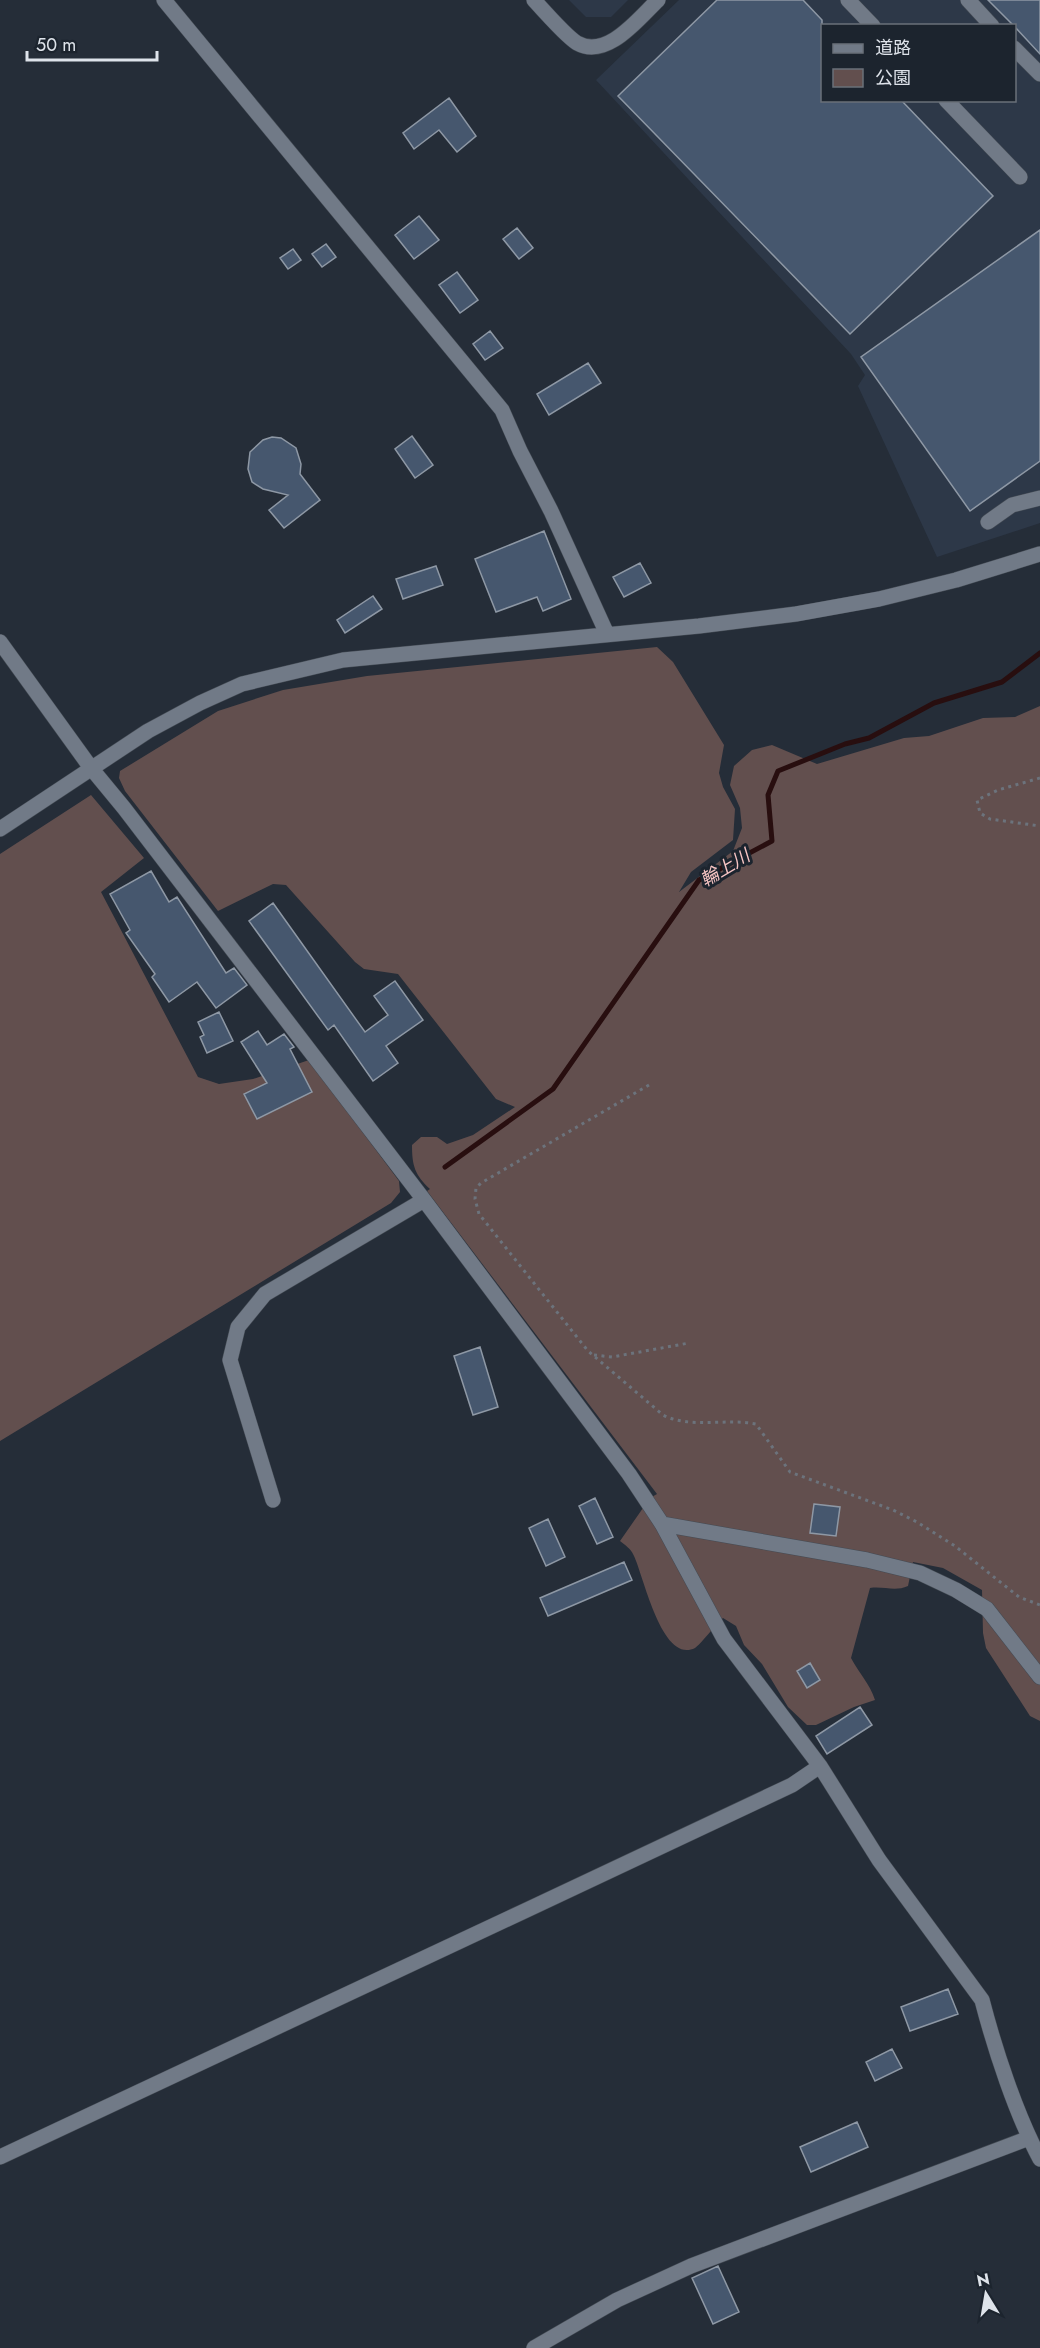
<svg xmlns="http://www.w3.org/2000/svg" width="1040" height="2348" font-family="Jost,'Noto Sans JP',sans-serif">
	<rect width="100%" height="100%" fill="#252d38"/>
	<!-- built -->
	<path fill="#2d3848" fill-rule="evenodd" d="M 569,0 L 628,0 L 611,17 L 586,17 Z
		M 679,0 L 1040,0 L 1040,523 L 937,557 L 858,386 L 865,375 L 851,354 L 596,80 ZM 822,26 L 1014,26 L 1014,100 L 822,100 Z"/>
	<!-- green -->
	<path fill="#624f4e" d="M 657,647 L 673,662 L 724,745 L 719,773 L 723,787 L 735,809 L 733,840 L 691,872 L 679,892 L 733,851 L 742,828 L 740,808 L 730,785 L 734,766 L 752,750 L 772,745 L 817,764 L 904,738 L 929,736 L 983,718 L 1015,717 L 1040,706 L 1040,1721 L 1030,1716 L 986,1648 L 983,1633 L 982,1590 L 943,1568 L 913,1562 L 908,1586 C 895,1592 884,1586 870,1588 L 851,1658 C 859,1673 870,1684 875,1700 L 854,1707 L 816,1725 L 807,1725 L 788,1707 L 762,1664 L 744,1645 L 736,1626 L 723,1618 C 716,1624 700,1645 695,1648 C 661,1665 643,1572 633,1554 C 631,1549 625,1545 620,1541 L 650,1498 L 657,1494 L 427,1191 L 430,1189 C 415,1175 412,1166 412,1145 L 421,1137 L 437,1137 L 447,1144 L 473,1135 L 515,1107 L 496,1099 L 398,974 L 364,969 L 355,962 L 286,885 L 273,884 L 218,911 L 125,791 L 119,778 L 120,771 L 218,711 L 283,690 L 367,676 Z
		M 91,795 L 144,858 L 101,892 L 198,1077 L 219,1084 L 253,1079 L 309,1060 L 399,1181 L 400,1192 L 391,1203 L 0,1441 L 0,854 Z"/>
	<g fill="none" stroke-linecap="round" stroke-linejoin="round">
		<!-- stream -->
		<path stroke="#280e0f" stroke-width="5" d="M 445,1167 L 553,1089 L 699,880 L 772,841 L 768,795 L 778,771 L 845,744 L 869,738 L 934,703 L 1002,682 L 1040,653"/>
	</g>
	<!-- building -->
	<path fill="#46576e" stroke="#8e98a5" stroke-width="1.5" d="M 717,0 L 803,0 L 822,20 L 822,100 L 901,100 L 993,196 L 850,334 L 618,96 Z
		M 988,0 L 1040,0 L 1040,54 L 1014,26 Z
		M 449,98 L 476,136 L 457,152 L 439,130 L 414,149 L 403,133 Z
		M 419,216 L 439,240 L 414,259 L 395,235 Z
		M 517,228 L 533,248 L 519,259 L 503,239 Z
		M 1040,230 L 1040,461 L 970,511 L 861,357 Z
		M 326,244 L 336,257 L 322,267 L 312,254 Z
		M 293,249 L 301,260 L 288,269 L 280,258 Z
		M 457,272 L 478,300 L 460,313 L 439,285 Z
		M 490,331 L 503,348 L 485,360 L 473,344 Z
		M 588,363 L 601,383 L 549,415 L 537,394 Z
		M 412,436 L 433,465 L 415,478 L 395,449 Z
		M 272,437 L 281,438 L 296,448 L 301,464 L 300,474 L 320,500 L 284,528 L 269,510 L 288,495 L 263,489 L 252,482 L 248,469 L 250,452 L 263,440 Z
		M 544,531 L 571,599 L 543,611 L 537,597 L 496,612 L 475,559 Z
		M 640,563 L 651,583 L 624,597 L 613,577 Z
		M 436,566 L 443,585 L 403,599 L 396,579 Z
		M 373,596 L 382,609 L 345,633 L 337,620 Z
		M 151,871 L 169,902 L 177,897 L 226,973 L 234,968 L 247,985 L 216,1008 L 197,982 L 169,1002 L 152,977 L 155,974 L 126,933 L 130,930 L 110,894 Z
		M 273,903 L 365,1032 L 388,1015 L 374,996 L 395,981 L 423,1020 L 386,1046 L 398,1063 L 373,1081 L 334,1025 L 328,1030 L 249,921 Z
		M 219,1012 L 233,1041 L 207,1053 L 200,1037 L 204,1035 L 198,1022 Z
		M 258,1031 L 267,1045 L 284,1034 L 294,1047 L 290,1049 L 312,1092 L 257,1119 L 244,1094 L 267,1083 L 241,1042 Z
		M 480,1347 L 498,1407 L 473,1415 L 454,1356 Z
		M 595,1498 L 613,1537 L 597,1544 L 579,1506 Z
		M 814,1504 L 840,1507 L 836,1536 L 810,1533 Z
		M 548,1519 L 565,1557 L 546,1566 L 529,1528 Z
		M 624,1562 L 632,1580 L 548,1616 L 540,1598 Z
		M 810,1663 L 820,1680 L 807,1688 L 797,1671 Z
		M 860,1707 L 872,1725 L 827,1754 L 816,1736 Z
		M 948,1989 L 958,2014 L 910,2031 L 901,2007 Z
		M 892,2049 L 902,2068 L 875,2081 L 866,2062 Z
		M 857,2122 L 868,2147 L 811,2172 L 800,2147 Z
		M 718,2266 L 739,2312 L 713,2324 L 692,2278 Z"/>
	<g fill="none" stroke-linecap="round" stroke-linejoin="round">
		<defs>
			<path id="minor" d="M 164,0 L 502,410 L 520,451 L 551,511 L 607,634
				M 534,0 C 543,10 567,37 577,43 C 607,60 639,18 658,0
				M 848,0 L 873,26
				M 968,0 L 992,26
				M 1014,48 L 1040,74
				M 946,100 L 1020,177
				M 988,522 L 1012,505 L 1040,498
				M 0,642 L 91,768 L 124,808 L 424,1200 L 629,1474 L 662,1524 L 724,1639 L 820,1766 L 879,1860 L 982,2000 C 995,2050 1016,2114 1040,2159
				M 0,829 L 148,731 L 200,703 L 242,684 L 343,660 L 699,626 L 796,614 L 879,599 L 956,580 L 1040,554
				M 273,1500 L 230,1360 L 238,1327 L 265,1294 L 424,1200
				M 662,1524 L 867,1560 L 920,1573 L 956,1590 L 987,1609 L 1040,1677
				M 0,2157 C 265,2034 528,1909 792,1785 L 820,1766
				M 534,2348 L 617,2300 L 691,2266 L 1029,2138"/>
		</defs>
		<!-- minor casing -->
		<use href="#minor" stroke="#444b54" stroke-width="16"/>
		<!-- path -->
		<path stroke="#6c737c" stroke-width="3" stroke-dasharray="3 4.5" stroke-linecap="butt" d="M 1040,778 L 998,790 L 977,800 L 980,813 L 990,819 L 1040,826
			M 649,1085 L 481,1183 L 476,1188 L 475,1199 L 479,1214 L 588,1351 L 663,1415 C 690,1429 726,1418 756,1424 L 790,1472 L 893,1510 L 917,1522 L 955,1546 L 1019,1597 L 1040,1605
			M 594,1355 L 612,1357 L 689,1343"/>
		<!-- minor -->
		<use href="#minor" stroke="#717a87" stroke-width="15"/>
	</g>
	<g text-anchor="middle" stroke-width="6" stroke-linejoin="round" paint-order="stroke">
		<!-- water labels -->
		<g font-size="18" font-style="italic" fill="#f9c6c5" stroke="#1c242e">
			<text transform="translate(725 868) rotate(-31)" y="6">輪上川</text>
		</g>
	</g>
	<!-- legend -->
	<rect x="821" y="24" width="195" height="78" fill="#1c242e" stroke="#6a7079" stroke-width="1.5"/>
	<rect x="833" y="44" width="30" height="9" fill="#717a87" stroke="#6a7079" stroke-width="1.5"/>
	<text x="875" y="54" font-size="18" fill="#dee3ea">道路</text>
	<rect x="833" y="69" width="30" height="18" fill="#624f4e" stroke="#6a7079" stroke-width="1.5"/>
	<text x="875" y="84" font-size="18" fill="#dee3ea">公園</text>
	<!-- north arrow -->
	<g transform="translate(986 2294) rotate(349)" stroke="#1c242e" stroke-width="4.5" paint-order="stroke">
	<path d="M0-4.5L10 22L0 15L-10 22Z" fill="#dee3ea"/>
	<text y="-9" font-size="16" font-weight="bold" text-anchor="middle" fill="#dee3ea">N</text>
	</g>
	<!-- scale -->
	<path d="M27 51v9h130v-9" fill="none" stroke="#dee3ea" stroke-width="3"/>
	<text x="36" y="51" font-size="18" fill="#dee3ea" stroke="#1c242e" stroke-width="4.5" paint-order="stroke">50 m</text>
</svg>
